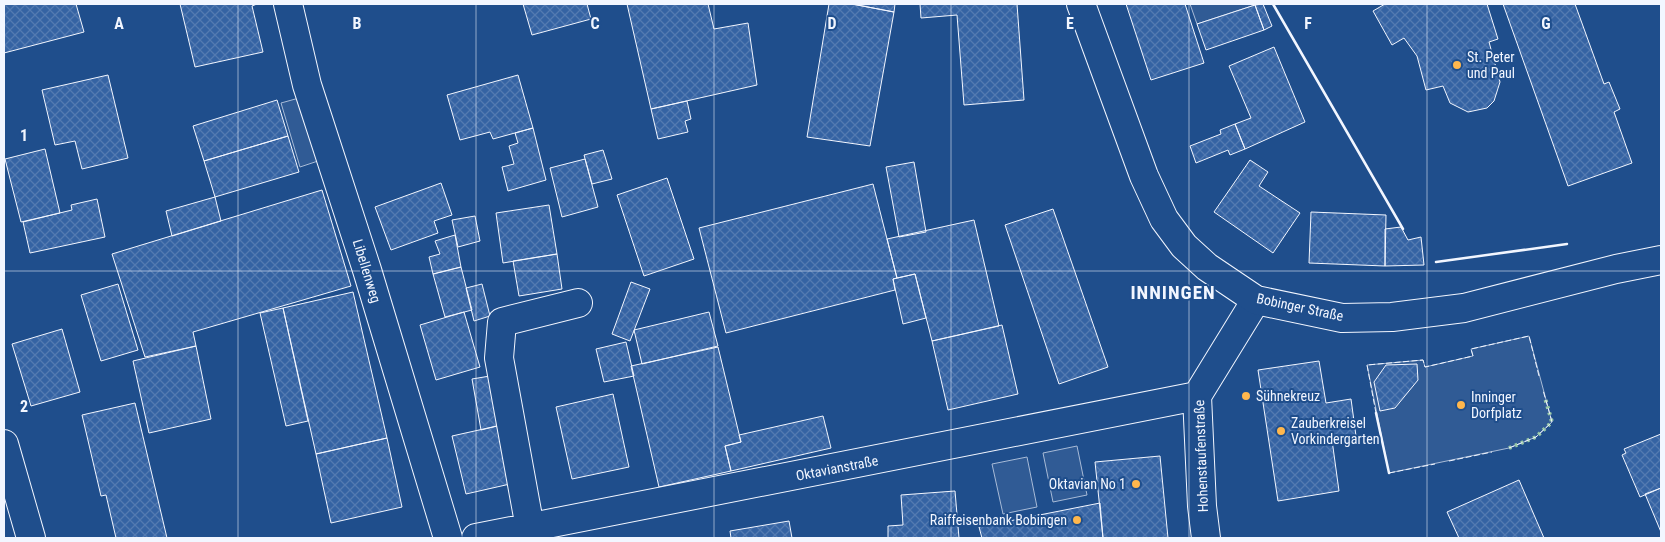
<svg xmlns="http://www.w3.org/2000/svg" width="1665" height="542" font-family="'Roboto Condensed',sans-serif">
	<defs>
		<pattern id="building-cross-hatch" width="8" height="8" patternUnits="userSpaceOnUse" patternTransform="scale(1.25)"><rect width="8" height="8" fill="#3563a3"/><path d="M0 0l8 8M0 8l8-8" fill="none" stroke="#537ab1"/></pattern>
	</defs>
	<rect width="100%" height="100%" fill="#1f4e8c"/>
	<!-- built -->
	<path fill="#305b95" stroke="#a8bbd7" d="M 1190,4 L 1258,4 L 1197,24 Z
		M 299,98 L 318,161 L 300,167 L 281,103 Z
		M 1529,336 L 1552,422 L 1536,437 L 1509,448 L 1389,473 L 1367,365 L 1423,360 L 1425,367 L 1473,356 L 1471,349 Z
		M 1077,446 L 1087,495 L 1053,502 L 1043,453 Z
		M 1027,457 L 1037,507 L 1003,514 L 992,464 Z"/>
	<!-- building -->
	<path fill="url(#building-cross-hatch)" stroke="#f2f6ff" d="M 4,4 L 76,4 L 84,32 L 4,53 Z
		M 180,4 L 257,4 L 252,6 L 263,52 L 195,67 Z
		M 523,4 L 587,4 L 591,19 L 532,35 Z
		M 627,4 L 708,4 L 714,29 L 748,23 L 757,85 L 651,109 Z
		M 829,4 L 852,4 L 894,12 L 870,146 L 807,137 Z
		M 852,4 L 895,4 L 894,12 Z
		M 920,4 L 1017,4 L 1024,100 L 964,105 L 957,15 L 921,18 Z
		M 1126,4 L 1185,4 L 1204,63 L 1151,80 Z
		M 1263,4 L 1272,26 L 1264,30 L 1255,5 Z
		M 1385,4 L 1487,4 L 1498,39 L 1489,42 L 1500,82 L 1494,101 L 1487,108 L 1468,112 L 1450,103 L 1443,86 L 1426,90 L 1417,56 L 1404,38 L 1392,45 L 1373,11 Z
		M 1503,4 L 1575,4 L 1604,84 L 1609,82 L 1620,109 L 1614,112 L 1632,163 L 1568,186 Z
		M 1255,5 L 1264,30 L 1206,50 L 1197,24 Z
		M 1274,47 L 1305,122 L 1245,149 L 1235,124 L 1251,118 L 1229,66 Z
		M 108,75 L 128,158 L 82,169 L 75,141 L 55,145 L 42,90 Z
		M 518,75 L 533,128 L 493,139 L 490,132 L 460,140 L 447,95 Z
		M 277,100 L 288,136 L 204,161 L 193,126 Z
		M 687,101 L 691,119 L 685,121 L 688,132 L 658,139 L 651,109 Z
		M 1235,124 L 1245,149 L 1230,155 L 1228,150 L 1196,163 L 1190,146 L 1221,134 L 1220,130 Z
		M 533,128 L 546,180 L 508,191 L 502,167 L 514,164 L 509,146 L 518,143 L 515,133 Z
		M 288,136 L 299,172 L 215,197 L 204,161 Z
		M 45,149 L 60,213 L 21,222 L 5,159 Z
		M 603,150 L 612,179 L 592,184 L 584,155 Z
		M 585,159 L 598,207 L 562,217 L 550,168 Z
		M 1250,160 L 1268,172 L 1259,186 L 1300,213 L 1273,253 L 1214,212 Z
		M 914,162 L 926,232 L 899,237 L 886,167 Z
		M 667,178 L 694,259 L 644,276 L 617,195 Z
		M 441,183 L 452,215 L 434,221 L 438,233 L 391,250 L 375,207 Z
		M 873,184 L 897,278 L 893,279 L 895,290 L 726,333 L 699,228 Z
		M 322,190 L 351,286 L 193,332 L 196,346 L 145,357 L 112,254 Z
		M 215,197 L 221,221 L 172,236 L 166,211 Z
		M 97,199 L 105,237 L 30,253 L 23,222 L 72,210 L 71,205 Z
		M 549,205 L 557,254 L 503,263 L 496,213 Z
		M 1053,209 L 1108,367 L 1059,384 L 1005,225 Z
		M 1311,212 L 1386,215 L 1385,266 L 1309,263 Z
		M 475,216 L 480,241 L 458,247 L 452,220 Z
		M 974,220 L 999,326 L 932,341 L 915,274 L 897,278 L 887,239 Z
		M 1401,227 L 1408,240 L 1421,237 L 1424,265 L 1385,266 L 1385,229 Z
		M 455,235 L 461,267 L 433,274 L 429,257 L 440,254 L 435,241 Z
		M 557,254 L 562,289 L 519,296 L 513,261 Z
		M 461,267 L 472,310 L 445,317 L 433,274 Z
		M 915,274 L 926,318 L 903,324 L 893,279 Z
		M 631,282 L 650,289 L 630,341 L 612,334 Z
		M 118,284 L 138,350 L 101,361 L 81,295 Z
		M 482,284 L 490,316 L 474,321 L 466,288 Z
		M 353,292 L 387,438 L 316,454 L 283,308 Z
		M 283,308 L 308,421 L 286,426 L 260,313 Z
		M 464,312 L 480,367 L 436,380 L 420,325 Z
		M 709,312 L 718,346 L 642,364 L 634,330 Z
		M 1002,325 L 1018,394 L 948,410 L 932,341 Z
		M 62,329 L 80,392 L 31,406 L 12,344 Z
		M 626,342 L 634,376 L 604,382 L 596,349 Z
		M 196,346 L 211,419 L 149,433 L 133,361 Z
		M 718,347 L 741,442 L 725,446 L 731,471 L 659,487 L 631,366 Z
		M 1319,361 L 1326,403 L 1351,399 L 1356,436 L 1332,440 L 1339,491 L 1278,501 L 1258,370 Z
		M 1417,364 L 1418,380 L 1395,408 L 1380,411 L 1374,382 L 1386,365 Z
		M 490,376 L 501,425 L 481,430 L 472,379 Z
		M 613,394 L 629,467 L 572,479 L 556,407 Z
		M 135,403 L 167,538 L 116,538 L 106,495 L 101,496 L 82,415 Z
		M 823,416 L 831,448 L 731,471 L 725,446 L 741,442 L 739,435 Z
		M 497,426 L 510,484 L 466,494 L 452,436 Z
		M 1661,434 L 1661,488 L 1640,497 L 1622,455 L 1626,453 L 1624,449 Z
		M 387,438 L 402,507 L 331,523 L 316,454 Z
		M 1160,456 L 1168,538 L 1103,538 L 1095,462 Z
		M 1519,480 L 1544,538 L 1459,538 L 1447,512 Z
		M 1661,488 L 1661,532 L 1645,494 Z
		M 955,491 L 959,538 L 888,538 L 888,526 L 903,525 L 901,495 Z
		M 1100,503 L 1103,538 L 982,538 L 979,527 Z
		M 789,521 L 792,538 L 731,538 L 730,531 Z"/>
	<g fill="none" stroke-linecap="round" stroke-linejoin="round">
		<defs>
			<path id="minor" d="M 288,4 L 307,85 L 367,270 L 448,538
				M 4,444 L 31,538
				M 530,528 L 499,358 L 502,322 L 578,303
				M 476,538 L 1197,396
				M 1206,538 L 1202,506 L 1197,396 L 1256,300"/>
			<path id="major" d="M 1081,4 L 1144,176 L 1164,219 L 1184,246 L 1207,267 L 1256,300 L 1342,318 L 1392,317 L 1464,308 L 1616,269 L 1661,260"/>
		</defs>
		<!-- minor casing -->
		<use href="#minor" stroke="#f2f6ff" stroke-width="30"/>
		<!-- major casing -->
		<use href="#major" stroke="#f2f6ff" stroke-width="30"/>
		<!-- minor -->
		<use href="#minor" stroke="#1f4e8c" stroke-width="28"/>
		<!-- major -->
		<use href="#major" stroke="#1f4e8c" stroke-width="28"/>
		<!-- hedge -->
		<path stroke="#97c8a6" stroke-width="4" stroke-dasharray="2.5 4" stroke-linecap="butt" d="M 1509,448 L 1536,437 L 1552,422 L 1545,398"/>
		<!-- fence -->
		<path stroke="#f2f6ff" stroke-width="1" stroke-dasharray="6 2.5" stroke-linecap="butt" d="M 1376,413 L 1367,365 L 1423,360 L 1425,367 L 1473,356 L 1471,349 L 1529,336 L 1539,376
			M 1509,448 L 1536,437 L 1552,422 L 1543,390
			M 1449,461 L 1492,452
			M 1389,473 L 1435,464"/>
		<!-- wall -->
		<path stroke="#f2f6ff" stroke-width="2.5" d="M 1273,4 L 1403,229
			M 1436,262 L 1567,244
			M 1376,413 L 1389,473"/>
	</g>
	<!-- grid -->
	<path fill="none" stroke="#f2f6ff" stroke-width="1" stroke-opacity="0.55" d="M 238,4 L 238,538M 476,4 L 476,538M 714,4 L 714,538M 951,4 L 951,538M 1189,4 L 1189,538M 1427,4 L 1427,538M 4,271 L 1661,271"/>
	<!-- markers -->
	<g fill="#ffb74d" stroke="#1f4e8c" stroke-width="2">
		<circle cx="1457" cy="65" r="5"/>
		<circle cx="1246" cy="396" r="5"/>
		<circle cx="1461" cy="405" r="5"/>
		<circle cx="1281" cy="431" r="5"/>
		<circle cx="1136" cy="484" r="5"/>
		<circle cx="1077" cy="520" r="5"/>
	</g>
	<g text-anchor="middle" stroke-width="4" stroke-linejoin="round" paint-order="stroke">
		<!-- poi labels -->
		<g font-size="14" fill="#f2f6ff" stroke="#1f4e8c" text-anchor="start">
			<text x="1467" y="62">St. Peter<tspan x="1467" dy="16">und Paul</tspan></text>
			<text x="1256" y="401">Sühnekreuz</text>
			<text x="1471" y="402">Inninger<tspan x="1471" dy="16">Dorfplatz</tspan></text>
			<text x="1291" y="428">Zauberkreisel<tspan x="1291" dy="16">Vorkindergarten</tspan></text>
			<text x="1126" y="489" text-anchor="end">Oktavian No 1</text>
			<text x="1067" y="525" text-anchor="end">Raiffeisenbank Bobingen</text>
		</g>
		<!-- street labels -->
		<g font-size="14" fill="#f2f6ff" stroke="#1f4e8c">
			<text transform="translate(367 271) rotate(73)" y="5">Libellenweg</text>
			<text transform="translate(1300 307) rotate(12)" y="5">Bobinger Straße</text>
			<text transform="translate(1201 456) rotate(-92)" y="5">Hohenstaufenstraße</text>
			<text transform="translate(837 468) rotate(-11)" y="5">Oktavianstraße</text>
		</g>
		<!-- district labels -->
		<g font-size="19" font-weight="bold" letter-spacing="1" fill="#f2f6ff" stroke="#1f4e8c">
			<text x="1173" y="299">INNINGEN</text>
		</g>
	</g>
	<g font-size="16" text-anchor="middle" font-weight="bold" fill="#f2f6ff" stroke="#1f4e8c" stroke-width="4" stroke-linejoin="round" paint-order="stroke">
		<text x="119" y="29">A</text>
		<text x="357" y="29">B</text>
		<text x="595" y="29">C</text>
		<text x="832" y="29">D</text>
		<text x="1070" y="29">E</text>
		<text x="1308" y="29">F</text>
		<text x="1546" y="29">G</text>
		<text x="24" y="141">1</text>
		<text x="24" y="412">2</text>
	</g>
	<!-- border -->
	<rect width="1665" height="542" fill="none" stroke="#f2f6ff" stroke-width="10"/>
</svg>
